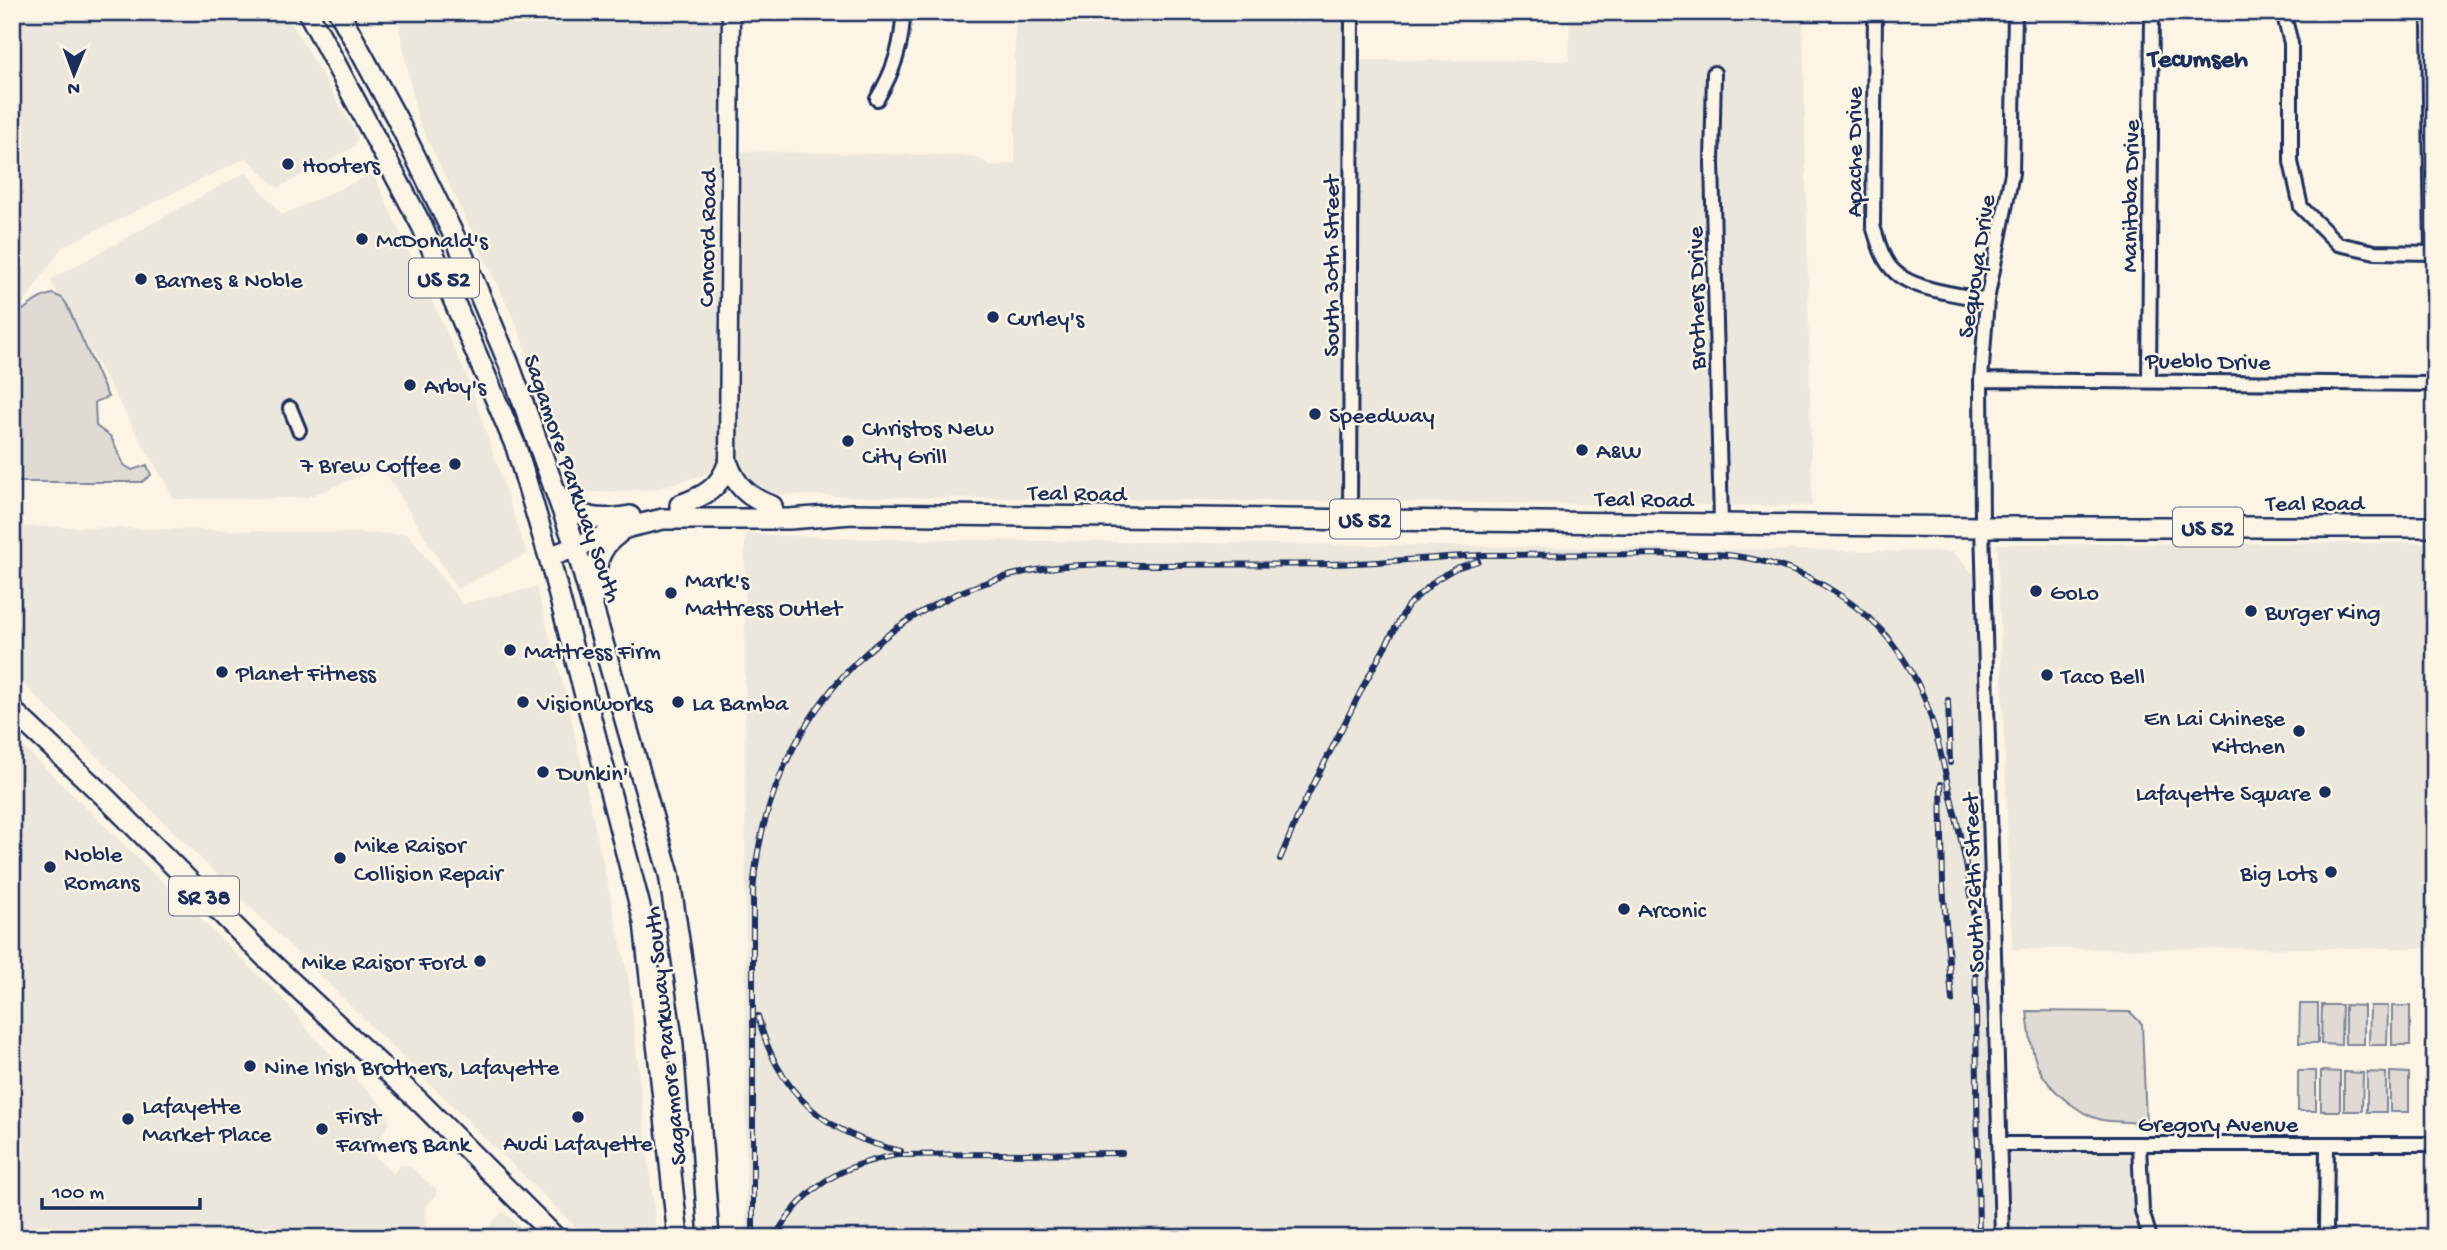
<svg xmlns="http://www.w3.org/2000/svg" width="2447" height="1250" font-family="'Gochi Hand',sans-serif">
	<rect width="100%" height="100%" fill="#fcf5e5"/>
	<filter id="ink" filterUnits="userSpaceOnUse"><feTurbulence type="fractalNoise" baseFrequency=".0143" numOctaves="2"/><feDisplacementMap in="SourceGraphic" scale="14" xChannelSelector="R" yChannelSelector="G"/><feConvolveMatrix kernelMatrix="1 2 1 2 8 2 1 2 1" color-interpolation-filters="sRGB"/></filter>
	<g filter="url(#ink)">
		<!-- built -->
		<path fill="#ece7dc" d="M 12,12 L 285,12 L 358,137 L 354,147 L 278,188 L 246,158 L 62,247 L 12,320 Z
			M 400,12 L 721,12 L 719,470 L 656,489 L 576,493 L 518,328 L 418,120 L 400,31 Z
			M 1015,12 L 1345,12 L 1344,178 L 1357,178 L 1358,60 L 1569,61 L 1570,12 L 1803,12 L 1812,506 L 877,497 L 766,494 L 756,491 L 736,467 L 735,151 L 974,156 L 991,166 L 1015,163 Z
			M 246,172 L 282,215 L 370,175 L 375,178 L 469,381 L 527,554 L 457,589 L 382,467 L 306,498 L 174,499 L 50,280 Z
			M 12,526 L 408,534 L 462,604 L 536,587 L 567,699 L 629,982 L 657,1238 L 587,1238 L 12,673 Z
			M 745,534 L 877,539 L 1953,552 L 1974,575 L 1992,1238 L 746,1238 Z
			M 2435,543 L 2435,948 L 2012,949 L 1997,544 Z
			M 12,736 L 282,998 L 315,1038 L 386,1109 L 389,1124 L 372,1153 L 393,1174 L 400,1165 L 408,1165 L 436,1189 L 436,1196 L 426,1205 L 427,1238 L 12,1238 Z
			M 2001,1144 L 2139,1144 L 2150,1238 L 2002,1238 Z
			M 503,1211 L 531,1238 L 478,1238 Z"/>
		<!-- green -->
		<path fill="#dfdbd4" stroke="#7d8599" stroke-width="2" d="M 53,294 L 62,298 L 66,303 L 108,397 L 95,402 L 96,426 L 111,437 L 124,465 L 132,470 L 147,465 L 151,475 L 142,482 L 12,482 L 12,317 C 26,310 37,296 53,294 Z
			M 2300,1004 L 2318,1004 L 2318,1043 L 2299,1043 Z
			M 2322,1005 L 2342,1005 L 2341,1045 L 2321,1044 Z
			M 2345,1005 L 2364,1006 L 2364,1044 L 2345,1044 Z
			M 2370,1006 L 2388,1006 L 2387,1045 L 2369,1045 Z
			M 2392,1006 L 2410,1006 L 2410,1045 L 2392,1045 Z
			M 2027,1011 L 2130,1012 L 2142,1024 L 2146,1123 C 2132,1122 2116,1122 2102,1120 C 2089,1117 2079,1110 2068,1102 C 2033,1074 2032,1054 2027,1011 Z
			M 2298,1071 L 2316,1071 L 2316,1111 L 2298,1111 Z
			M 2321,1071 L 2340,1072 L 2340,1111 L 2321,1111 Z
			M 2344,1072 L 2363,1073 L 2362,1111 L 2344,1111 Z
			M 2367,1072 L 2386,1073 L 2386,1112 L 2367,1112 Z
			M 2390,1072 L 2409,1073 L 2409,1112 L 2390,1112 Z"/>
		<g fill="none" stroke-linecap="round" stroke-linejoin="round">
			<defs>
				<path id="minor" d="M 1875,12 L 1873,226 C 1878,241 1882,260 1894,271 C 1912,290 1961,295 1987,300
					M 2283,12 L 2291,43 L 2291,162 L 2301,207 L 2338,244 L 2375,252 L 2435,253
					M 2429,24 L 2432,253
					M 1714,73 L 1712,162 L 1721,523
					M 877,99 C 893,73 903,44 903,12
					M 1981,380 L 2435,384
					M 2149,380 L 2152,12
					M 290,408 L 299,430
					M 1350,519 L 1352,12
					M 2001,1144 L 2435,1144
					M 2139,1144 L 2142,1211 L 2150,1238
					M 2326,1228 L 2327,1145
					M 2002,1238 L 1982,527 L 1981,380 L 1987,300 L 2012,173 L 2015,12"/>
				<path id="tertiary" d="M 728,464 L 731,12"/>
				<path id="primary" d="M 308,12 L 422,226 L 516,447 L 549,557 L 644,922 L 678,1238
					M 339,12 L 397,119 L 459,246 L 509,364 L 576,548 L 669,874 L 694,1039 L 709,1238
					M 728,464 C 736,486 749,498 772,506
					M 559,496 C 578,521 602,521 630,516
					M 680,505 C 704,496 719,489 728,464
					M 549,557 L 629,527 L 663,519 L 789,519 L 852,514 L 1982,527 L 2435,527
					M 595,594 C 594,570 597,548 618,534
					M 12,710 L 104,796 L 266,958 L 420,1102 L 556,1238"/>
			</defs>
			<!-- minor casing -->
			<use href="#minor" stroke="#1b2f5e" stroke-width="18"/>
			<!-- tertiary casing -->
			<use href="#tertiary" stroke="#1b2f5e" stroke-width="21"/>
			<!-- primary casing -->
			<use href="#primary" stroke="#1b2f5e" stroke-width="24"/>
			<!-- minor -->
			<use href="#minor" stroke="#fcf5e5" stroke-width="12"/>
			<!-- tertiary -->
			<use href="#tertiary" stroke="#fcf5e5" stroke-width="16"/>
			<!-- primary -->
			<use href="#primary" stroke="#fcf5e5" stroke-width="19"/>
			<defs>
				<path id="rail" d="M 1948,700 L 1950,763
					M 1941,784 L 1943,885 L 1952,1001
					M 1280,859 L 1301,809 L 1365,683 L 1408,605 L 1437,579 L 1456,568 L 1478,561
					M 758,1016 C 777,1092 825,1135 901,1151
					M 753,1238 L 753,892 C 765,726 882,591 1049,568 C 1083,563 1118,565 1152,565 C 1212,564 1271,565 1330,564 C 1382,563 1433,557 1485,555 C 1561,554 1638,555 1715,554 C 1807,560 1890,612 1925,700 C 1937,731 1943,765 1951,797 C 1962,842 1972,886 1975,933 L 1979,1238
					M 774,1238 C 804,1187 840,1165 897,1155 L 1122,1153"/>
			</defs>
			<!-- rail casing -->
			<use href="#rail" stroke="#1b2f5e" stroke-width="6"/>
			<!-- rail -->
			<use href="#rail" stroke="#fcf5e5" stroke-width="3.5" stroke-dasharray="10" stroke-linecap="butt"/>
		</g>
	</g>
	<!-- markers -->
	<g fill="#1b2f5e" stroke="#fcf5e5" stroke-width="2.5">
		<circle cx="288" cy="164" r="7"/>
		<circle cx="362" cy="239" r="7"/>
		<circle cx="141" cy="279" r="7"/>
		<circle cx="993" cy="317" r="7"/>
		<circle cx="410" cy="385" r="7"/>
		<circle cx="1315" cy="414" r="7"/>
		<circle cx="848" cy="441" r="7"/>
		<circle cx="1582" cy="450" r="7"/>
		<circle cx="455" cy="464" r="7"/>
		<circle cx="2036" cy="591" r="7"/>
		<circle cx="671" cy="593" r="7"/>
		<circle cx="2251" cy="611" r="7"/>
		<circle cx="510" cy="650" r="7"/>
		<circle cx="222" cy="672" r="7"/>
		<circle cx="2047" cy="675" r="7"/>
		<circle cx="523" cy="702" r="7"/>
		<circle cx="678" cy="702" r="7"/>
		<circle cx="2299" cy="731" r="7"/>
		<circle cx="543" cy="772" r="7"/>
		<circle cx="2325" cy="792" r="7"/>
		<circle cx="340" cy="858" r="7"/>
		<circle cx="50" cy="867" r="7"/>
		<circle cx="2331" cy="872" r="7"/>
		<circle cx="1624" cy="909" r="7"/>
		<circle cx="480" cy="961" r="7"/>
		<circle cx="250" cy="1066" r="7"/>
		<circle cx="578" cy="1117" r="7"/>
		<circle cx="128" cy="1119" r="7"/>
		<circle cx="322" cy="1129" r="7"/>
	</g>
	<g text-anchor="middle" stroke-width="5" stroke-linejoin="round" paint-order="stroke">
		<!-- shield labels -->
		<g fill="#fcf5e5" stroke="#5e6a86" stroke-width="2">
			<rect x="409" y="258.5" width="70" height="39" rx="5"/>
			<rect x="1330" y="499.5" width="70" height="39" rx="5"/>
			<rect x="2173" y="507.5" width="70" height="39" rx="5"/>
			<rect x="169" y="876.5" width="70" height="39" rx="5"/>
		</g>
		<g font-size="23" font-weight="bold" fill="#1b2f5e">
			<text x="444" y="286">US 52</text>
			<text x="1365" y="527">US 52</text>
			<text x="2208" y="535">US 52</text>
			<text x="204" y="904">SR 38</text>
		</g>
		<!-- street labels -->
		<g font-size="24" fill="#1b2f5e" stroke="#fcf5e5">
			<text transform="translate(1853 152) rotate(-90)" y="8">Apache Drive</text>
			<text transform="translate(2129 196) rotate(-89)" y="8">Manitoba Drive</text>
			<text transform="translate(706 238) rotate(-89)" y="8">Concord Road</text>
			<text transform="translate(1330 266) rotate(-90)" y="8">South 30th Street</text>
			<text transform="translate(1975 266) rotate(-81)" y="8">Sequoya Drive</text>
			<text transform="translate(1695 298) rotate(-91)" y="8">Brothers Drive</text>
			<text transform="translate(2208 360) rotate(1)" y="8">Pueblo Drive</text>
			<text transform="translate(574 478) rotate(71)" y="8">Sagamore Parkway South</text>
			<text transform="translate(1077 492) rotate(1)" y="8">Teal Road</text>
			<text transform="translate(1644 498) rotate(1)" y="8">Teal Road</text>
			<text x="2315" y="510">Teal Road</text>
			<text transform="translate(1972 883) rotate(-92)" y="8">South 26th Street</text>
			<text transform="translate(664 1036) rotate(-96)" y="8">Sagamore Parkway South</text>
			<text x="2218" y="1131">Gregory Avenue</text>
		</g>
		<!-- poi labels -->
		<g font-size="24" fill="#1b2f5e" stroke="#fcf5e5" text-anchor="start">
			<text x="302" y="172">Hooters</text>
			<text x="376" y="247">McDonald's</text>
			<text x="155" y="287">Barnes &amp; Noble</text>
			<text x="1007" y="325">Curley's</text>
			<text x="424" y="393">Arby's</text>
			<text x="1329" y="422">Speedway</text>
			<text x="862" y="435">Christos New<tspan x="862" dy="28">City Grill</tspan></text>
			<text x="1596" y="458">A&amp;W</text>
			<text x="441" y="472" text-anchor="end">7 Brew Coffee</text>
			<text x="685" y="587">Mark's<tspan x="685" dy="28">Mattress Outlet</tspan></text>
			<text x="2050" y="599">GoLo</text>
			<text x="2265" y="619">Burger King</text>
			<text x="524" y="658">Mattress Firm</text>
			<text x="236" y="680">Planet Fitness</text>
			<text x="2061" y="683">Taco Bell</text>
			<text x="537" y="710">Visionworks</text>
			<text x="692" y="710">La Bamba</text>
			<text x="2285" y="725" text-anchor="end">En Lai Chinese<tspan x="2285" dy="28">Kitchen</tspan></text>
			<text x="557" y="780">Dunkin'</text>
			<text x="2311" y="800" text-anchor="end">Lafayette Square</text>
			<text x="354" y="852">Mike Raisor<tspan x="354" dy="28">Collision Repair</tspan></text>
			<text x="64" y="861">Noble<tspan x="64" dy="28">Romans</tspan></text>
			<text x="2317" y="880" text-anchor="end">Big Lots</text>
			<text x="1638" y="917">Arconic</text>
			<text x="466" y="969" text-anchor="end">Mike Raisor Ford</text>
			<text x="264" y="1074">Nine Irish Brothers, Lafayette</text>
			<text x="142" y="1113">Lafayette<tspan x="142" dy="28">Market Place</tspan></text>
			<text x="336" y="1123">First<tspan x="336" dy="28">Farmers Bank</tspan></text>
			<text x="578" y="1150" text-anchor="middle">Audi Lafayette</text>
		</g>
		<!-- neighbourhood labels -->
		<g font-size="26" font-weight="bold" fill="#1b2f5e" stroke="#fcf5e5">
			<text x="2198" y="66">Tecumseh</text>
		</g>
	</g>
	<!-- margin -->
	<rect width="2447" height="1250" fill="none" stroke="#fcf5e5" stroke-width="42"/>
	<rect x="21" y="21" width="2405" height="1208" fill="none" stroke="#1b2f5e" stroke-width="2.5" filter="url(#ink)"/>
	<!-- north arrow -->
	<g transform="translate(74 74) rotate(181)" stroke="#fcf5e5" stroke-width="5" paint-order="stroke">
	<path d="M0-5L12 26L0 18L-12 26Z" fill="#1b2f5e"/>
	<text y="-10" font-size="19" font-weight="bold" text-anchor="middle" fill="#1b2f5e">N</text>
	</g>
	<!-- scale -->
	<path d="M42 1198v10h158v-10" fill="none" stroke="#1b2f5e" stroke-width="3.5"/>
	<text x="52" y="1198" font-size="21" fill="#1b2f5e" stroke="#fcf5e5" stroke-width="5" paint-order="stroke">100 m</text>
</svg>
